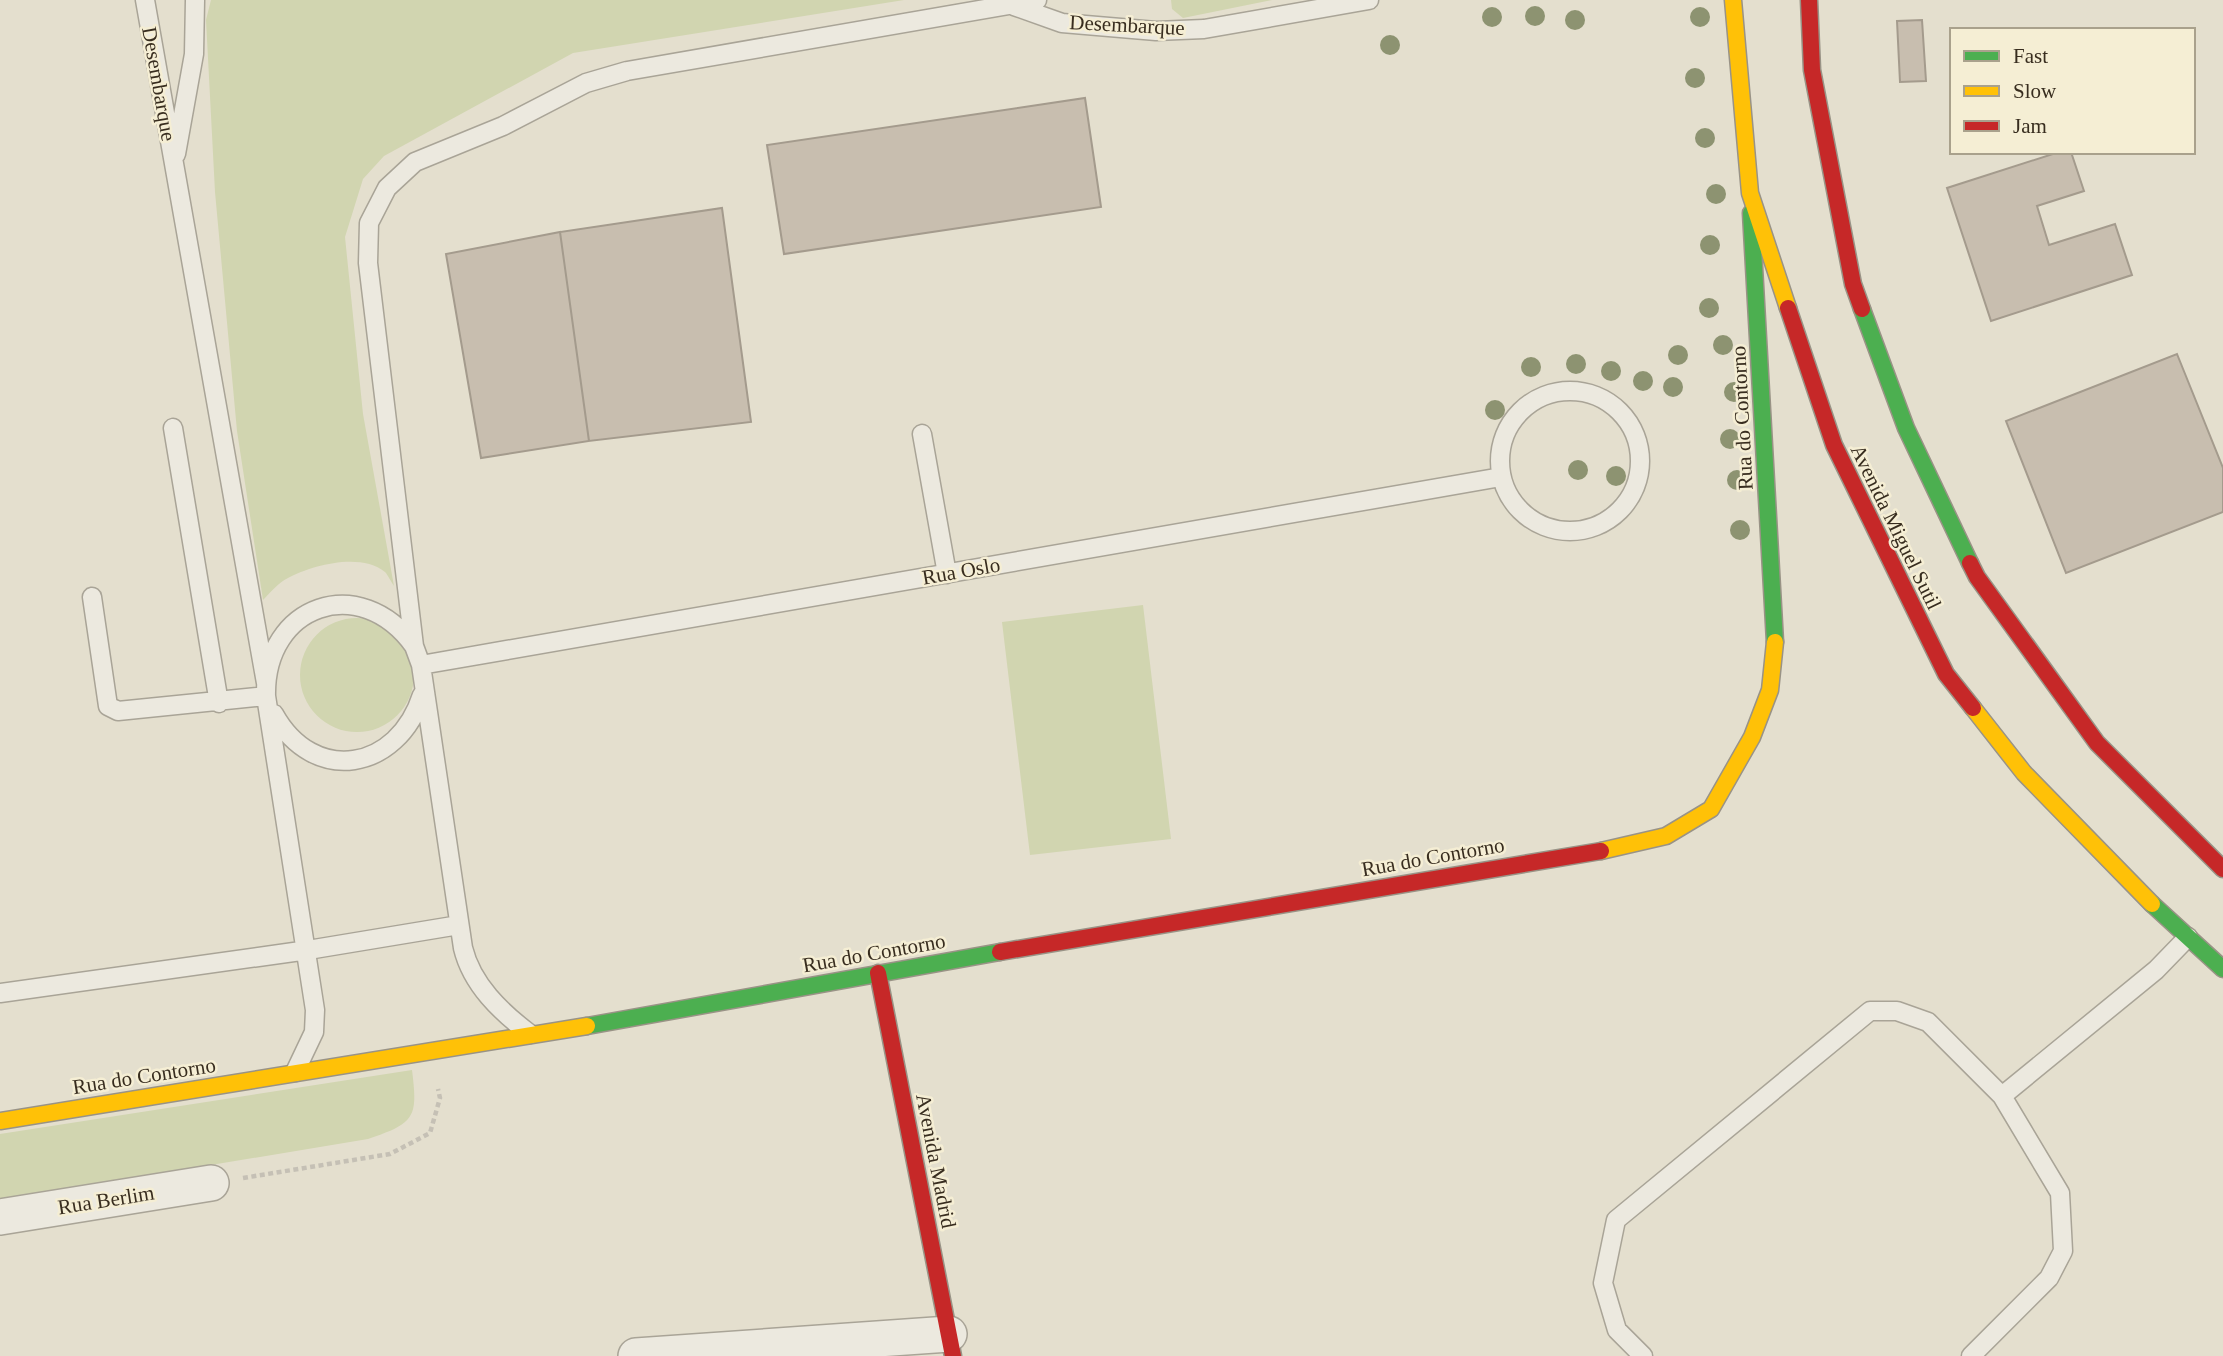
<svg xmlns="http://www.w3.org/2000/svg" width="2223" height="1356" font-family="Georgia,serif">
	<rect width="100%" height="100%" fill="#e4dfce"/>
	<!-- green -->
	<path fill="#d1d5b0" d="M 211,0 L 904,0 L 573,53 L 384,156 L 363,179 L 345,237 L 363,414 L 394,586 C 391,582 388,575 385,572 C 361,552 312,565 288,578 C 278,583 270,593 263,600 L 237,431 L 215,192 L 206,20 Z
		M 1171,0 L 1272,0 L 1183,18 L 1172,9 Z
		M 1143,605 L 1171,839 L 1030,855 L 1002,622 Z
		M300 675a57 57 0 1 1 114 0a57 57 0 1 1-114 0Z
		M 412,1070 C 418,1118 415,1123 368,1139 L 0,1200 L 0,1134 Z"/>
	<!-- building -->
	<path fill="#c8beaf" stroke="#a49b8d" stroke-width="2" d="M 1922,20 L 1926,81 L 1900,82 L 1897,21 Z
		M 1085,98 L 1101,207 L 784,254 L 767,145 Z
		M 2059,152 L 2071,152 L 2084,191 L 2037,206 L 2049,245 L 2115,224 L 2132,275 L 1991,321 L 1947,188 Z
		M 722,208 L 751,422 L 589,441 L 560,232 Z
		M 560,232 L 589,441 L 481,458 L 446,254 Z
		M 2177,354 L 2223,468 L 2223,512 L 2066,573 L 2006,421 Z"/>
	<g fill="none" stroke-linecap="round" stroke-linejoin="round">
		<defs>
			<path id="lane" d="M 145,0 L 266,683
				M 1014,6 L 1062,23 L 1156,31 L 1204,29 L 1369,0
				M 176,154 L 194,54 L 195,0
				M1500 461a70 70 0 1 1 140 0a70 70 0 1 1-140 0Z
				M 173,428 L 219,703
				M 922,434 L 947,574
				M 92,597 L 108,706 L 118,711 L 266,696
				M 421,665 L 1501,477
				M 274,714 C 314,786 398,771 422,695
				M 0,993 L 308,950 L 459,925
				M 530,1034 C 501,1012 472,985 463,948 L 421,665 L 414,646 L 368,263 L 369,223 L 387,188 L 415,162 L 503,126 L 586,83 L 627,71 L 1037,0
				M 295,1072 L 314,1032 L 315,1010 L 266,696 C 264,605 360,571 414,646
				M 2002,1096 L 2156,970 L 2188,937
				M 1643,1356 L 1617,1330 L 1603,1283 L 1616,1220 L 1870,1011 L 1897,1011 L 1928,1022 L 2002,1096 L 2060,1193 L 2063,1251 L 2049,1278 L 1971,1356"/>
			<path id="street" d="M 0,1217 L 211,1183
				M 636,1356 L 949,1334"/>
			<path id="fast" d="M 1751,213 L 1775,642
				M 1862,309 L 1906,428 L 1970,563
				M 2152,904 L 2223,969
				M 587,1026 L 1000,952"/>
			<path id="slow" d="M 1733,0 L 1750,193 L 1788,308
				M 1973,708 L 2024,773 L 2152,904
				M 1601,851 L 1666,836 L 1711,809 L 1752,737 L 1770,690 L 1775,642
				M 0,1121 L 587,1026"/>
			<path id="jam" d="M 1809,0 L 1812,70 L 1853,284 L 1862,309
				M 1788,308 L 1834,445 L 1946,674 L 1973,708
				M 1970,563 L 1977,577 L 2097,743 L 2223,869
				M 1000,952 L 1601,851
				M 878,973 L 953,1356"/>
		</defs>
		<!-- lane casing -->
		<use href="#lane" stroke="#a9a497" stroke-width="21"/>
		<!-- street casing -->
		<use href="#street" stroke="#a9a497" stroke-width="38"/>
		<!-- fast casing -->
		<use href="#fast" stroke="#999386" stroke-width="19"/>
		<!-- slow casing -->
		<use href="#slow" stroke="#999386" stroke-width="19"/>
		<!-- jam casing -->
		<use href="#jam" stroke="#999386" stroke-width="19"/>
		<!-- path -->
		<path stroke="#c5c0b5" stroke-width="4.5" stroke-dasharray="5 3.5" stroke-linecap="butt" d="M 243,1178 L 390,1154 L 430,1133 L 440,1098 L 438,1089"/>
		<!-- lane -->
		<use href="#lane" stroke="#ece9df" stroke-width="18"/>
		<!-- street -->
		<use href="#street" stroke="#ece9df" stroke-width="35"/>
		<!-- fast -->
		<use href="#fast" stroke="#4caf50" stroke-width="16"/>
		<!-- slow -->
		<use href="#slow" stroke="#ffc107" stroke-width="16"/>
		<!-- jam -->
		<use href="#jam" stroke="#c62828" stroke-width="16"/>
	</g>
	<!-- trees -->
	<g fill="#8d9371">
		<circle cx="1535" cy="16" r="10"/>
		<circle cx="1492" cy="17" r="10"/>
		<circle cx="1700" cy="17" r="10"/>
		<circle cx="1575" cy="20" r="10"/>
		<circle cx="1390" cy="45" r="10"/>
		<circle cx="1695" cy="78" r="10"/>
		<circle cx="1705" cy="138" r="10"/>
		<circle cx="1716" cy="194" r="10"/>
		<circle cx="1710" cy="245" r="10"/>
		<circle cx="1709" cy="308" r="10"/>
		<circle cx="1723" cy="345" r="10"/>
		<circle cx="1678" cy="355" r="10"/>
		<circle cx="1576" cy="364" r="10"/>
		<circle cx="1531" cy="367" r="10"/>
		<circle cx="1611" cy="371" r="10"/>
		<circle cx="1643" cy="381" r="10"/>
		<circle cx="1673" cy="387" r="10"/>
		<circle cx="1734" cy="392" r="10"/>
		<circle cx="1495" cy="410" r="10"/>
		<circle cx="1730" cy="439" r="10"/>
		<circle cx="1578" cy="470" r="10"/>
		<circle cx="1616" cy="476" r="10"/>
		<circle cx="1737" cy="480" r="10"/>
		<circle cx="1740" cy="530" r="10"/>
	</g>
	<g text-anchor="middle" stroke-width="5" stroke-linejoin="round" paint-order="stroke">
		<!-- street labels -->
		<g font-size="21" fill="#382d1f" stroke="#f5eed4">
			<text transform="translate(1127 25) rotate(3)" y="7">Desembarque</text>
			<text transform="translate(159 84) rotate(80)" y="7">Desembarque</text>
			<text transform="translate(1742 418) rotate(-93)" y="7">Rua do Contorno</text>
			<text transform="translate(1896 527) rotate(64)" y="7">Avenida Miguel Sutil</text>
			<text transform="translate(961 571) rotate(-10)" y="7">Rua Oslo</text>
			<text transform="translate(1433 857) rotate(-10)" y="7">Rua do Contorno</text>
			<text transform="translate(874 953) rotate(-10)" y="7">Rua do Contorno</text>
			<text transform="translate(144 1076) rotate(-9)" y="7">Rua do Contorno</text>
			<text transform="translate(936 1161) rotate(79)" y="7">Avenida Madrid</text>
			<text transform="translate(106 1200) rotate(-9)" y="7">Rua Berlim</text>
		</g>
	</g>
	<!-- legend -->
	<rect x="1950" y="28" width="245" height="126" fill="#f5eed4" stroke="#a9a18c" stroke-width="2"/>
	<rect x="1964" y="51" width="35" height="10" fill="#4caf50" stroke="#a9a18c" stroke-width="2"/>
	<text x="2013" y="63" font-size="21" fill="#382d1f">Fast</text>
	<rect x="1964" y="86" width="35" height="10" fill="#ffc107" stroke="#a9a18c" stroke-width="2"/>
	<text x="2013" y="98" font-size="21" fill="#382d1f">Slow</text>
	<rect x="1964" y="121" width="35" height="10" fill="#c62828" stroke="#a9a18c" stroke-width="2"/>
	<text x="2013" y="133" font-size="21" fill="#382d1f">Jam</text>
</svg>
